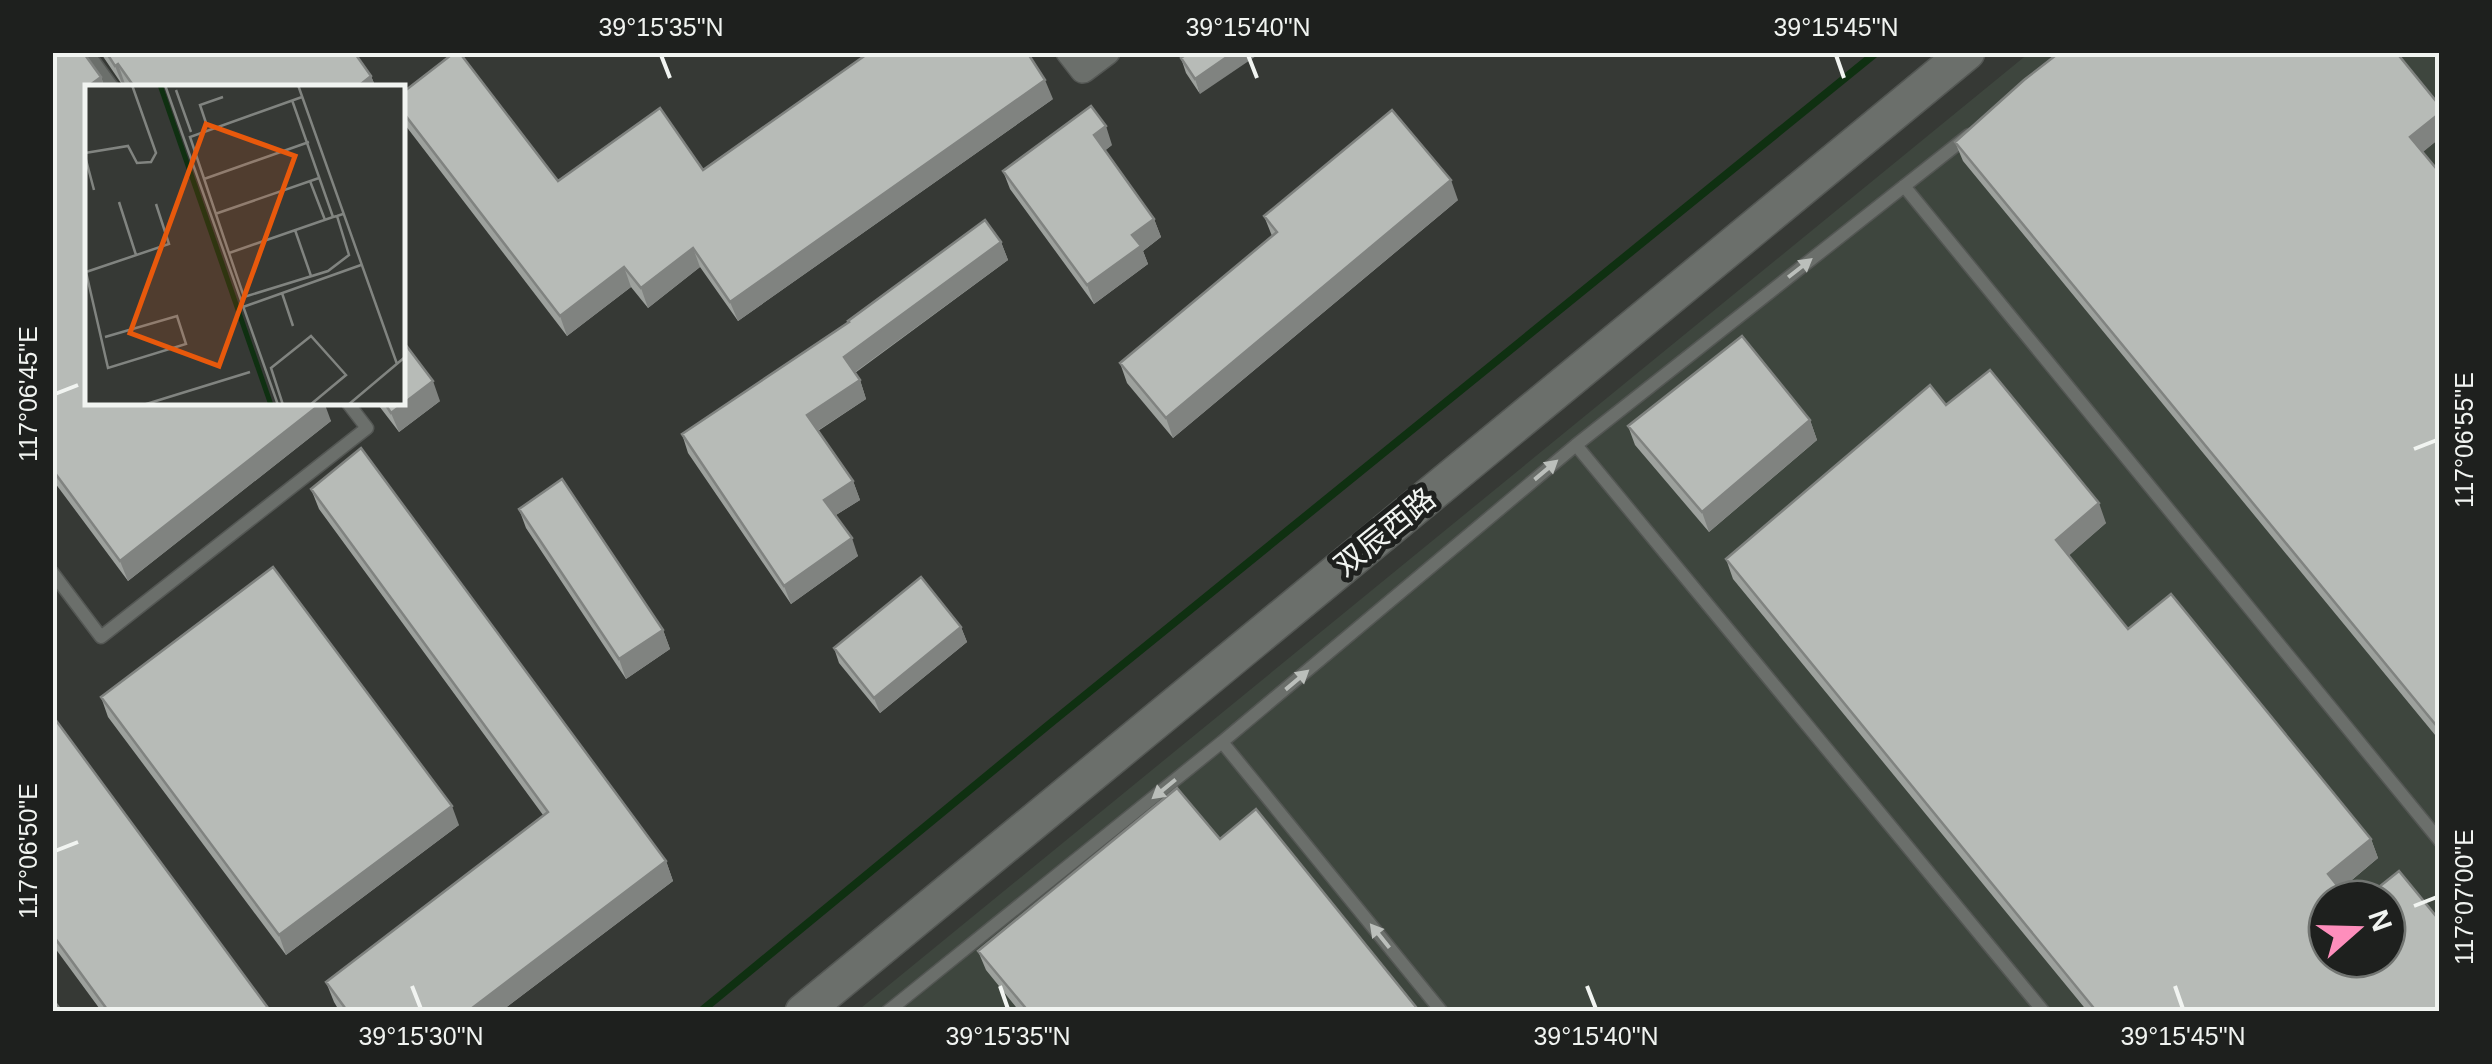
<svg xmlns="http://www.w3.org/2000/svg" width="2492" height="1064" font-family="Helvetica,'Noto Sans SC',sans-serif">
	<rect width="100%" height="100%" fill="#363935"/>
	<!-- built -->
	<path fill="#3e463e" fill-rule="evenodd" d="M 2029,53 L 2439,53 L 2439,1011 L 856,1012 ZM 2327,899 L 2387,899 L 2387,959 L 2327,959 Z"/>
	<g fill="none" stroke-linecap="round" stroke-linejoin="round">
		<!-- stream -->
		<path stroke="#0f3011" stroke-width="8" d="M 700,1012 L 1052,722 L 1877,52"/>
		<defs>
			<path id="lane" d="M 87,52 L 113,88
				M 1904,186 L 2440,841
				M 1576,445 L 2044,1012
				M 52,572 L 101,637 L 367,428 L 347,402
				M 1222,742 L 1576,445 L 1969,135
				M 887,1012 L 1222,742 L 1442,1012"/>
			<path id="street" d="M 1069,52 L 1083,70 L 1107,52"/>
			<path id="secondary" d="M 803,1012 L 1967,52"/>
		</defs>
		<!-- lane casing -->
		<use href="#lane" stroke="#545754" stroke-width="15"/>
		<!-- street casing -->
		<use href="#street" stroke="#545754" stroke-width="28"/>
		<!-- secondary casing -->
		<use href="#secondary" stroke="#545754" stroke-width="38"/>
		<!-- lane -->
		<use href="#lane" stroke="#6b6f6b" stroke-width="12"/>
		<!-- street -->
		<use href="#street" stroke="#6b6f6b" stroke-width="25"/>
		<!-- secondary -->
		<use href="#secondary" stroke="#6b6f6b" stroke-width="35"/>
	</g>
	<!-- wall -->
	<path fill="#9da19d" d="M 52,52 L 101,77 L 105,88 L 88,88 L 331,421 L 128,581 L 52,479 Z
		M 100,52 L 354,52 L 371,76 L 376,88 L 128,88 L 125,84 L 123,86 Z
		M 1189,52 L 1200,94 L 1186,73 L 1181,58 Z
		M 402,93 L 558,181 L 703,170 L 1053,99 L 738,321 L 700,267 L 648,308 L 631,287 L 567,336 L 402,121 Z
		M 2440,106 L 2440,138 L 2422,152 L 2440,173 L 2440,741 L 1963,161 L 1955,142 Z
		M 1112,145 L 1105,150 L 1154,219 L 1161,237 L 1143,251 L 1148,264 L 1094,304 L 1010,189 L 1003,171 Z
		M 1458,200 L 1173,438 L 1127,383 L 1120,363 L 1272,236 L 1264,216 Z
		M 1001,242 L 1008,260 L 855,373 L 860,380 L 866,399 L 818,431 L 853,481 L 860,500 L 836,515 L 858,556 L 791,604 L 688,453 L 682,434 Z
		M 440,401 L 399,432 L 376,402 L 402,402 Z
		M 1946,405 L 2106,523 L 2069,555 L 2128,629 L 2371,839 L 2378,858 L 2340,890 L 2440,1012 L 2088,1012 L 1733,579 L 1726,559 Z
		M 1810,420 L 1817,440 L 1709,532 L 1635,445 L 1628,426 Z
		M 311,489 L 666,861 L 673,881 L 500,1012 L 340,1012 L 334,1002 L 326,982 L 543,815 L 319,509 Z
		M 519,509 L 663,630 L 670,649 L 626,679 L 526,528 Z
		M 961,627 L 967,642 L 880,713 L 839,663 L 834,648 Z
		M 101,697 L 459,825 L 286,955 L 108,717 Z
		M 52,715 L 271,1012 L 102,1012 L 52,944 Z
		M 1220,839 L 1420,1012 L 1020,1012 L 986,970 L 978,951 Z"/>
	<!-- shaded-wall -->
	<path fill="#808380" d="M 1234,52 L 1262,52 L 1200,94 L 1195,79 Z
		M 118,64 L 125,84 L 123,86 L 115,66 Z
		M 371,76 L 376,88 L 356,88 Z
		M 101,77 L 105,88 L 91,88 L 90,85 Z
		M 1045,80 L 1053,99 L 738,321 L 730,302 Z
		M 2440,113 L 2440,138 L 2417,157 L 2410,137 Z
		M 1106,126 L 1112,145 L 1101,154 L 1094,135 Z
		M 1451,180 L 1458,200 L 1173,438 L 1166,418 Z
		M 1154,219 L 1161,237 L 1143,251 L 1148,264 L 1094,304 L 1087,285 L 1132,235 Z
		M 1001,242 L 1008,260 L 851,375 L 844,357 Z
		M 693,248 L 700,267 L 648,308 L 641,288 Z
		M 624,267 L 631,287 L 567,336 L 560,316 Z
		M 860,380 L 866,399 L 814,433 L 807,415 Z
		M 433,381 L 440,401 L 399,432 L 391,413 Z
		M 323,402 L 324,402 L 331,421 L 128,581 L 120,561 Z
		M 1810,420 L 1817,440 L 1709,532 L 1702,512 Z
		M 853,481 L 860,500 L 831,518 L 824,500 Z
		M 2099,503 L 2106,523 L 2064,560 L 2056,540 Z
		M 852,538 L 858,556 L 791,604 L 784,586 Z
		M 52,627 L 57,640 L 52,644 Z
		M 961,627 L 967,642 L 880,713 L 874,698 Z
		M 663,630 L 670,649 L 626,679 L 619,659 Z
		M 452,806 L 459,825 L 286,955 L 279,935 Z
		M 2371,839 L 2378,858 L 2335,894 L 2328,874 Z
		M 666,861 L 673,881 L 500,1012 L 467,1012 Z"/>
	<!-- building -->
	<path fill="#b7bbb7" stroke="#808380" stroke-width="2.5" d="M 52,52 L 83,52 L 101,77 L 90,85 L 92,88 L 88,88 L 88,402 L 323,402 L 120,561 L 52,469 Z
		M 106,52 L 354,52 L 371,76 L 356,88 L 135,88 L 118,64 L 115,66 Z
		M 455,52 L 459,52 L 558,181 L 660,108 L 703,170 L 870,52 L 1027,52 L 1045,80 L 730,302 L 693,248 L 641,288 L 624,267 L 560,316 L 402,111 L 402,93 Z
		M 1189,52 L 1234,52 L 1195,79 L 1181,58 Z
		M 2060,52 L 2396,52 L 2440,106 L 2440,113 L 2410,137 L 2440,173 L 2440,730 L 1955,142 L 2024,80 Z
		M 1091,106 L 1106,126 L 1094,135 L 1154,219 L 1132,235 L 1141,246 L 1087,285 L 1003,171 Z
		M 1392,110 L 1451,180 L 1166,418 L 1120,363 L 1277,232 L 1264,216 Z
		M 985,220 L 1001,242 L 844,357 L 860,380 L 807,415 L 853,481 L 824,500 L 852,538 L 784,586 L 682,434 L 849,322 L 848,321 Z
		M 1742,336 L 1810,420 L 1702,512 L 1628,426 Z
		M 402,340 L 433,381 L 391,413 L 384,402 L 402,402 Z
		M 1990,370 L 2099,503 L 2056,540 L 2128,629 L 2171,594 L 2371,839 L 2328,874 L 2348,899 L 2327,899 L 2327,959 L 2387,959 L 2387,899 L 2364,899 L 2399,871 L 2440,921 L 2440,1012 L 2097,1012 L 1726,559 L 1930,385 L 1946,405 Z
		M 361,448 L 666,861 L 467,1012 L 348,1012 L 326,982 L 548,812 L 311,489 Z
		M 562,479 L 663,630 L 619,659 L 519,509 Z
		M 273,567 L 452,806 L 279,935 L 101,697 Z
		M 921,577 L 961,627 L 874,698 L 834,648 Z
		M 52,715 L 271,1012 L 109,1012 L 52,934 Z
		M 1177,788 L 1220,839 L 1256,809 L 1420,1012 L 1029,1012 L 978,951 Z
		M 52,998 L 62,1012 L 52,1012 Z"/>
	<!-- one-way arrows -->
	<defs><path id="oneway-solid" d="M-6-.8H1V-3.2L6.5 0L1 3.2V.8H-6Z" transform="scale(2.5)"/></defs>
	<g fill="#bbbfbb">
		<use href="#oneway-solid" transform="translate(1800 268) rotate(-38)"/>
		<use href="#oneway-solid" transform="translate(1546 470) rotate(-40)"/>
		<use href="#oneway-solid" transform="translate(1297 680) rotate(-40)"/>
		<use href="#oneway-solid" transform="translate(1164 789) rotate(141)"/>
		<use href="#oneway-solid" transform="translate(1380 936) rotate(-129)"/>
	</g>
	<!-- ticks -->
	<path fill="none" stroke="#f1f4f1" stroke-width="4" d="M 661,55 L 670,78M 1248,55 L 1257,78M 1836,55 L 1844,78M 55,394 L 78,385M 2414,449 L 2437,440M 55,851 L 78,842M 2414,906 L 2437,897M 412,986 L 421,1009M 1000,986 L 1008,1009M 1587,986 L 1596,1009M 2175,986 L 2183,1009"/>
	<g text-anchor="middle" stroke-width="10" stroke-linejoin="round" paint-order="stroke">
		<!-- street labels -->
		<g font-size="30" fill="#f1f4f1" stroke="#1e201e">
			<text transform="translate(1385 532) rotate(-39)" y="10">双辰西路</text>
		</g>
	</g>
	<!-- overview -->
	<g transform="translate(85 85)">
		<rect width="320" height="320" fill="#363935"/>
		<path fill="none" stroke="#0f3011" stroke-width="5" d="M 75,0 L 186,320"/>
		<path fill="none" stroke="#818480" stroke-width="2.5" d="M 80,0 L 193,320M 213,0 L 312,279M 91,5 L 106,47M 207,15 L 248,132M 122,41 L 115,20 L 138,12M 0,68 L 43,61 L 52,78 L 66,77 L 71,68 L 47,0M 0,71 L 9,105M 119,94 L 224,57M 225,96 L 240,135M 34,117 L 51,170M 130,129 L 234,93M 252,131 L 264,170 L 243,186 L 159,212 L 144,168 L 248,132 L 252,131 L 258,129M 210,145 L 226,191M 144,168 L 105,52 L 217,12M 1,187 L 23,283 L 101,259 L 92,231 L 20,252M 1,187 L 84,159 L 71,119M 197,208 L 208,241M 158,222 L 276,180M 58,320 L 165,287M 198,320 L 186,283 L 226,251 L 261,290 L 225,320M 263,320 L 320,272"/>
		<path fill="#e8590c" fill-opacity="0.15" stroke="#e8590c" stroke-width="5" d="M 121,39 L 210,71 L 134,281 L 45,248 Z"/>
		<rect width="320" height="320" fill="none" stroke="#f1f4f1" stroke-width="5"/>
	</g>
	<!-- border -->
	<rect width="2492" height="1064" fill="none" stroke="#1e201e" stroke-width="110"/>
	<!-- north arrow -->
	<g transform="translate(2357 929) rotate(70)"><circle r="48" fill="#1e201e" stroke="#727572" stroke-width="2.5"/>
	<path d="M0-8L18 38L0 25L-18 38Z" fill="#fe8ebc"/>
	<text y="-15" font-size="28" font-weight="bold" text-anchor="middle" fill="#f1f4f1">N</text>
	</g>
	<rect x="55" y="55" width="2382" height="954" fill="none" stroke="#f1f4f1" stroke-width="4"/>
	<g font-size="25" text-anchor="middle" fill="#f1f4f1">
		<text x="661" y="36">39°15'35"N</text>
		<text x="1248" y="36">39°15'40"N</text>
		<text x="1836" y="36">39°15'45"N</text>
		<text transform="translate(28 394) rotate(-90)" y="9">117°06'45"E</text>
		<text transform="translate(2464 440) rotate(-90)" y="9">117°06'55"E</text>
		<text transform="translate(28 851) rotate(-90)" y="9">117°06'50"E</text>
		<text transform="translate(2464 897) rotate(-90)" y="9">117°07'00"E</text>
		<text x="421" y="1045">39°15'30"N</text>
		<text x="1008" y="1045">39°15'35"N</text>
		<text x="1596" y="1045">39°15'40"N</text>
		<text x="2183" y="1045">39°15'45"N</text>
	</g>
</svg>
